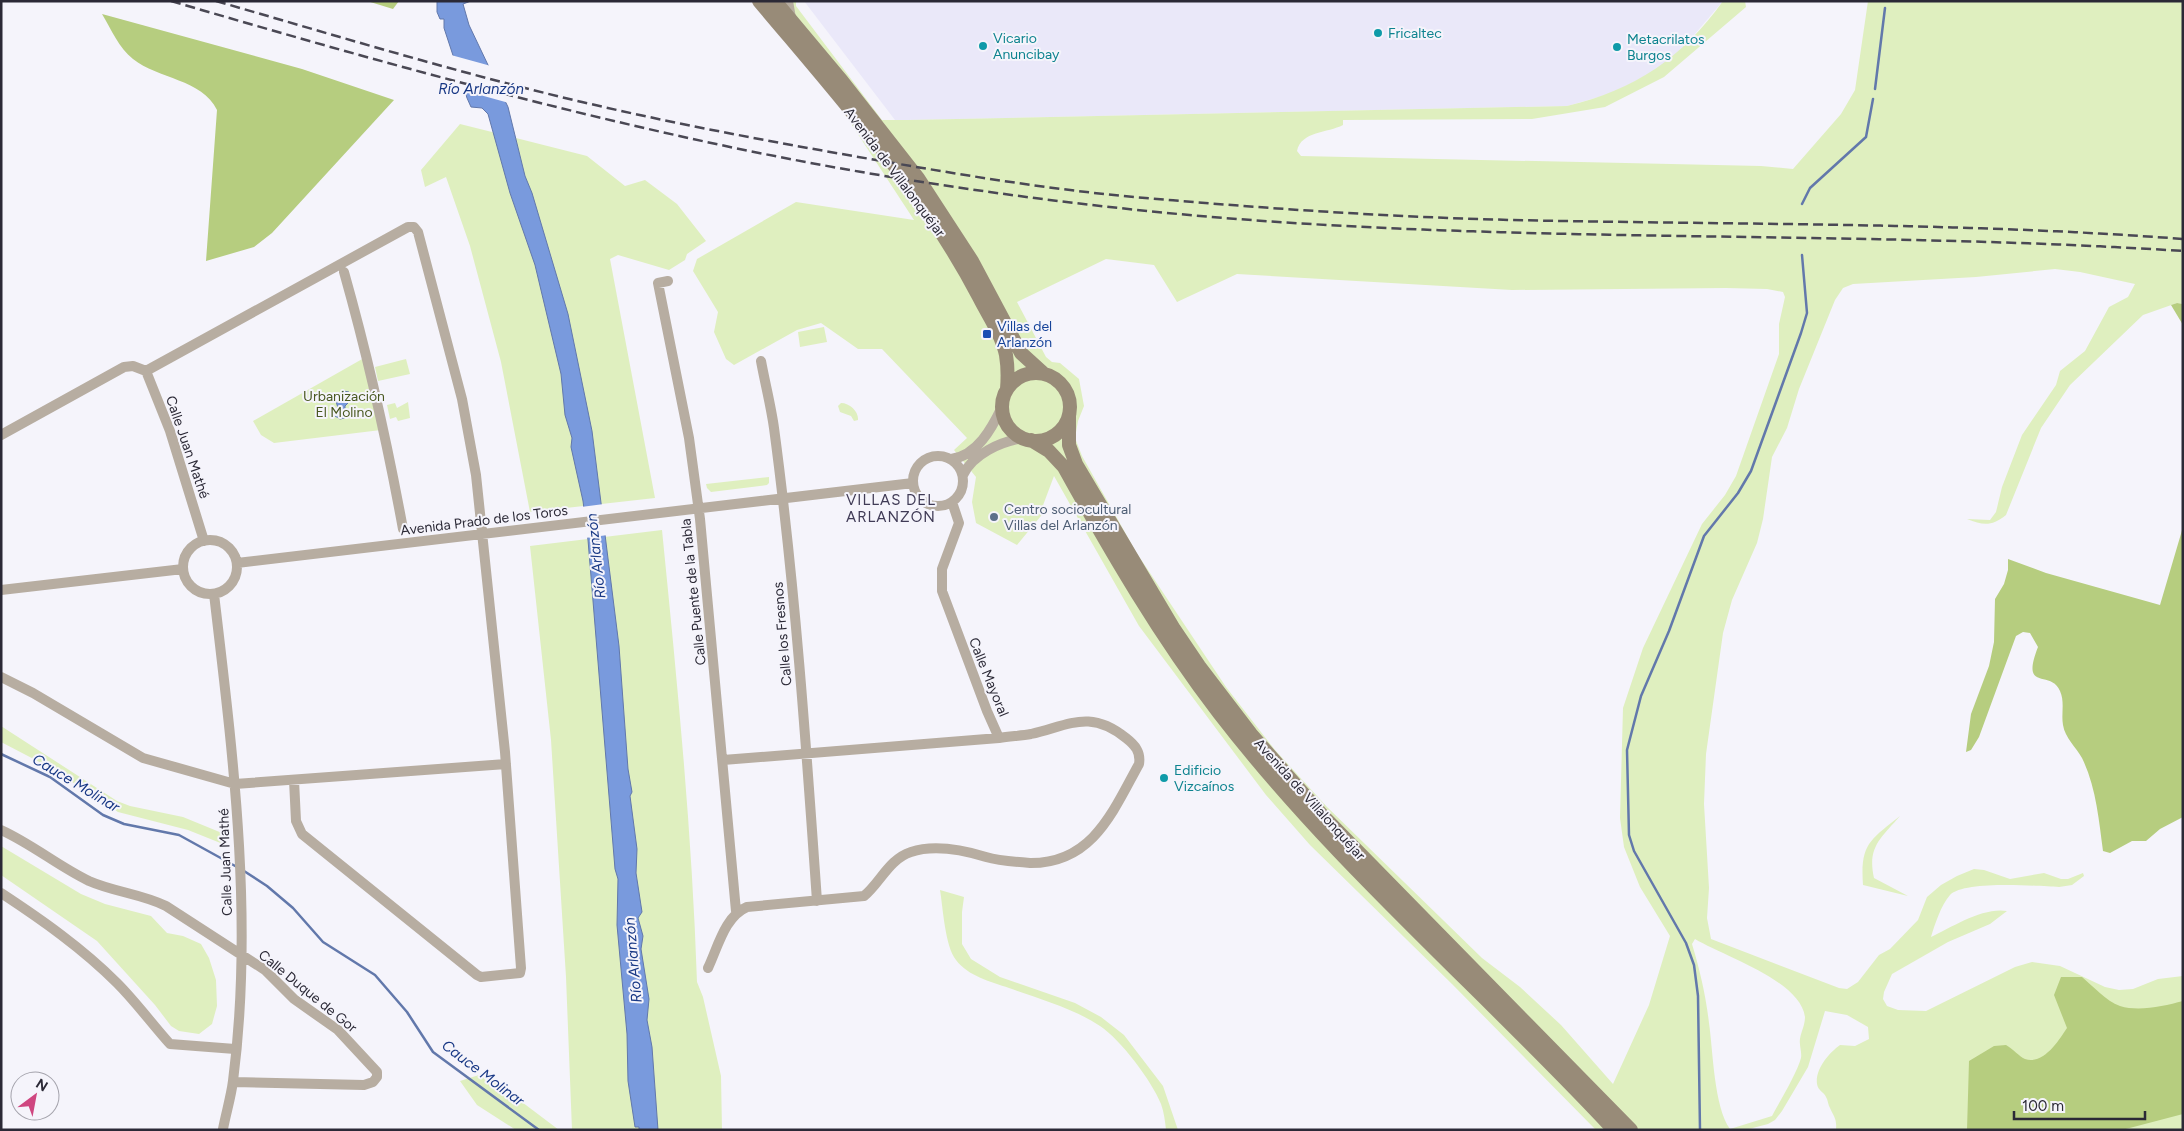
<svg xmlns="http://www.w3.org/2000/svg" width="2184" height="1131" font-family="Figtree,sans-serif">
	<rect width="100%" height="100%" fill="#f5f4fb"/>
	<!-- built -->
	<path fill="#eae8f9" d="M 804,1 L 1723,1 L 1683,48 L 1656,70 L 1613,93 L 1567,106 L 908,120 L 895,120 Z"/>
	<!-- green -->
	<path fill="#dfefbf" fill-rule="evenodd" d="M 767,1 L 795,17 L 791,1 L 796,1 L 796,6 L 882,120 L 908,120 L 1567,106 C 1635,90 1682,58 1723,1 L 1745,1 L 1746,7 L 1664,77 L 1605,107 L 1532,119 L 1343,120 L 1343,125 C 1328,133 1301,131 1297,151 L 1301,156 L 1761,166 L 1793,169 L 1841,114 L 1855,90 L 1868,1 L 2183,1 L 2183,304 L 2177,303 L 2143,315 L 2070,385 L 2041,428 L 2006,515 C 1992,526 1984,526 1967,519 L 1990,520 L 1996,512 L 2002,487 L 2022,435 L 2056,385 L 2060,371 L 2085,351 L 2109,307 L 2128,297 L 2135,284 L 2080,272 L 2055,269 L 1976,277 L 1853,284 L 1843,288 L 1835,300 L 1799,389 L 1787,428 L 1772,457 L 1763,519 L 1757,543 L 1732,600 L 1723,633 L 1706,754 L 1704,804 L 1709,888 L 1707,918 L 1711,939 L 1839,988 L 1847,989 L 1858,982 L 1879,955 L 1890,949 L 1918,920 L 1927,897 L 1941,885 L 1957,876 L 1974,869 L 1984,870 L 2010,879 L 2044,873 L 2061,879 L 2068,879 L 2083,873 L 2084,876 L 2072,885 L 2059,887 C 2038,886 1964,880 1950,895 C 1941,905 1935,924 1931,937 C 1952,927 1983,907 2007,911 L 1990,924 L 1948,942 L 1892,974 L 1884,992 L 1883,999 L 1887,1006 L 1898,1010 L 1926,1011 L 2015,967 L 2032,962 L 2060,966 L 2105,987 L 2119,990 L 2133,989 L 2158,979 L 2183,976 L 2183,1130 L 1836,1130 C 1837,1119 1834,1117 1830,1108 C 1828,1105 1828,1100 1826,1097 C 1824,1092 1818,1091 1817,1084 C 1815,1069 1829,1053 1840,1045 L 1855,1046 L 1869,1039 L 1868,1027 L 1847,1015 L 1825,1011 L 1808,1067 L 1782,1111 L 1775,1120 L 1768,1124 L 1745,1130 L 1596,1130 L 1452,984 L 1310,845 L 1266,795 L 1139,626 L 1054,476 L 1042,508 L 1045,511 L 1017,545 L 976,523 L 972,502 L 976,477 L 954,450 L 967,438 L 882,349 L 858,349 L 821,323 L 797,330 L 734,365 L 726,359 L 714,332 L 718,312 L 693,271 L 697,259 L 796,202 L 914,220 L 848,119 L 864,120 ZM 1106,259 L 1154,265 L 1177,302 L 1237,274 L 1512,290 L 1726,288 L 1767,289 L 1783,292 L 1785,297 L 1779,324 L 1779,354 L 1736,476 L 1725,495 L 1702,524 L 1643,648 L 1623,708 L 1620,818 L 1624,847 L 1640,887 L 1670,936 L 1649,1005 L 1613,1084 L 1561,1025 L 1520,987 L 1482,958 L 1327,807 L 1275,750 L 1226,687 L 1136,552 L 1082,456 L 1075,438 L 1078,421 L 1084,406 L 1079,379 L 1060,363 L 1052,362 L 1046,357 L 1017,302 ZM 1695,939 C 1723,956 1800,980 1805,1017 C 1805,1025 1801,1032 1800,1039 C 1799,1045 1802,1052 1801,1058 C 1797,1073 1780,1101 1772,1116 L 1730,1129 C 1714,1107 1713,1051 1709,1023 C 1706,997 1700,970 1692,944 Z
		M 460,124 L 587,156 L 625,186 L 645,180 L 677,204 L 706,241 L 687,254 L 685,260 L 669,270 L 618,255 L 610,259 L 655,498 L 530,512 L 501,362 L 470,246 L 446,177 L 425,187 L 421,170 Z
		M 824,327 L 827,342 L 800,347 L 798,332 Z
		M 364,358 L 381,430 L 274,443 L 261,435 L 253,421 Z
		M 406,359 L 410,374 L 378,381 L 375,367 Z
		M 408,402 L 410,418 L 398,421 L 396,417 L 390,419 L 387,405 L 395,403 L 397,408 Z
		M 841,403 C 850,403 859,412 858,420 L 854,421 L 851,416 L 840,412 L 838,406 Z
		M 769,477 L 769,483 L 767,485 L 711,492 L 707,488 L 706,484 Z
		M 662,530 C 677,680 692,831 697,982 L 703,997 L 721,1076 L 722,1130 L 572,1130 L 566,977 L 551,740 L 530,546 Z
		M 1,726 L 117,801 L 130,806 L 183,817 L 222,833 L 223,844 L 188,830 L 118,812 L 49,767 L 1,742 Z
		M 1900,816 C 1881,838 1867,847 1874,878 L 1908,896 L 1863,885 C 1860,844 1870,840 1900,816 Z
		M 1,846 L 81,894 L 105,904 L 151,916 L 167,933 L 183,936 L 201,944 L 209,958 L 216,980 L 217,1006 L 212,1024 L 199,1034 L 179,1031 L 171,1026 L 155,1005 L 97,941 L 1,875 Z
		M 940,890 L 964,897 L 962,912 L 962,944 L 971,959 L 1000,977 L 1075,1003 L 1101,1017 L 1124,1035 L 1163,1086 L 1178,1130 L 1166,1130 C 1165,1121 1164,1112 1161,1104 C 1152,1081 1120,1039 1100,1026 C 1073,1008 1039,999 1009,988 C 991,982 968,976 956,960 C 945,946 943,908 940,890 Z
		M 479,1075 L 498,1084 L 559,1130 L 516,1130 L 477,1105 L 460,1081 Z"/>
	<!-- forest -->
	<path fill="#b6cd7f" d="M 367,1 L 399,1 L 393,9 Z
		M 102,14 L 302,69 L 394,100 L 272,233 L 254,247 L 206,261 L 217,110 C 202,79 158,79 133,59 C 119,48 111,29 102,14 Z
		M 2177,303 L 2183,304 L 2183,325 L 2171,305 Z
		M 2183,527 L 2183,817 L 2160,829 L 2146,841 L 2132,841 L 2110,853 L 2103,851 C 2099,821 2096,786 2082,758 C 2076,747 2065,738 2063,725 C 2061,714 2065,702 2060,691 C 2051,669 2020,693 2038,647 L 2030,633 L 2023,632 L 2016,636 L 1979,737 L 1971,750 L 1966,752 L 1971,714 L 1989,666 L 1994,642 L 1995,599 L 2004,584 L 2008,570 L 2008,559 L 2046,573 L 2160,605 Z
		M 2061,977 L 2082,977 C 2093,986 2106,1001 2120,1006 C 2139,1012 2164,1006 2183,1001 L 2183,1114 L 2122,1130 L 1967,1130 L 1969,1061 L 1994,1046 L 2006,1045 C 2012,1048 2020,1057 2025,1059 C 2044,1065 2059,1040 2067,1028 L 2054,995 Z"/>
	<!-- water -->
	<path fill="#799add" stroke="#6278ab" d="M 437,1 L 471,1 L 463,4 L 469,25 L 508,107 L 525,176 L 532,193 L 568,314 L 592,431 L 619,646 L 628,769 L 632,792 L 630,796 L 637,849 L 636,873 L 642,912 L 638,918 L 643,936 L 641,949 L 649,999 L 647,1020 L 652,1047 L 658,1130 L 639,1130 L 639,1127 L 635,1127 L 628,1081 L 627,1034 L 617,925 L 618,879 L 615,869 L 588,540 L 583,501 L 571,447 L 572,438 L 565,415 L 561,374 L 535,265 L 510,193 L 488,114 L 482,108 L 471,107 L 467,98 L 444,28 L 444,19 L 440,19 L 437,12 Z
		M 343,391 L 349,392 L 352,399 L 345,406 L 345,418 L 340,419 L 335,416 L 338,408 L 335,398 Z"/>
	<!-- pier -->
	<path fill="#f5f4fb" d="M 451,55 L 491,66 L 509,103 L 462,90 Z
		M 604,504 L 608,535 L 585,538 L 581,507 Z"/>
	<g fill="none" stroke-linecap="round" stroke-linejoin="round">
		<!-- stream -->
		<path stroke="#6278ab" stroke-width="2.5" d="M 1875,89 L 1885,8
			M 1802,204 L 1810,188 L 1866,137 L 1873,99
			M 1,754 L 50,777 L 103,815 L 124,824 L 179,835 L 237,867
			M 244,871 L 267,886 L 293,908 L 323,942 L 375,975 L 407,1012 L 433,1052 L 539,1130
			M 1700,1130 L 1698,996 L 1694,965 L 1686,943 L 1634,851 L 1629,835 L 1627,750 L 1641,696 L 1669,631 L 1704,536 L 1738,493 L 1751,471 L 1801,333 L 1807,313 L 1802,255"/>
		<!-- street -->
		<path stroke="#b7ada1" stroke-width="10" d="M 788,1 L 791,18
			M 344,272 C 368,357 387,442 403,529
			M 668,281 L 658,283 L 689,438 L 700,519 L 736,911
			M 761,361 C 765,383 771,406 774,428 C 795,585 806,743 817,901
			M 146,371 L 408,227 L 414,227 L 418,232 L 462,399 L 476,475 L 505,752 L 521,968 L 520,973 L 481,977 L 477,975 L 302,834 L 296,821 L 294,780
			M 1,435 L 124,367 L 133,366 L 146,371 L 170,431 L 204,541
			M913 481a25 25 0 1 1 50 0a25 25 0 1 1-50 0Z
			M 951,459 C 977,456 992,428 1002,407
			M 963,475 C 973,454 1000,442 1023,438
			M183 567a27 27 0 1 1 54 0a27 27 0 1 1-54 0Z
			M 237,563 L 913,483
			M 1,590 L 183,569
			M 214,594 C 233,755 254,919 233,1081 C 231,1097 226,1113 223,1129
			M 1,677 L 33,693 L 143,758 L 235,784 L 506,764
			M 723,760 L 999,738
			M 1,830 C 32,844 58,866 89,881 C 114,892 142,894 166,906 L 265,970 L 294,999 L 338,1030 L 377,1072 L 377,1077 L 373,1082 L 364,1085 L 233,1082
			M 1,893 C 42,920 82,948 117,983 C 136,1002 152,1024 170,1044 L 235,1049
			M 708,968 C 718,947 725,916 747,907 L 864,896 C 880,883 889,859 911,852 C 935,844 963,850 986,857 C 1000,861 1016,862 1031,863 C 1093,863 1113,811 1139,764 C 1141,752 1135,745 1126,738 C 1090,709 1070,725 1031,734 C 1020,736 1010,736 999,738 L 987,711 L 942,591 L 942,569 L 959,523 L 952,502"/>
		<!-- secondary -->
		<path stroke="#988b78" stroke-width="14" d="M 759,1 C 838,95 922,188 979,297 C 988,315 1002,335 1006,355 C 1008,367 1008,377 1007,389
			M 775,1 L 842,81 L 918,178 L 972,261 L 1021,353 L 1043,373
			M1002 407a34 34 0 1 1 68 0a34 34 0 1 1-68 0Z
			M 1069,414 L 1069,445 L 1076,464 L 1174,629 L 1199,666 L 1251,734 L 1324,817 L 1631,1130
			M 1031,440 L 1049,451 L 1064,467 C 1111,552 1160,636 1219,713 C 1336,865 1484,990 1614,1130"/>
		<!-- rail -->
		<path stroke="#4a4854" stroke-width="2.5" stroke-dasharray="10 5" stroke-linecap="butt" d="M 171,1 C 338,50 505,97 675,135 C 821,168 971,192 1119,208 C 1473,247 1829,228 2183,251
			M 216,1 C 337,36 459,73 582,102 C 680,125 778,143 876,160 C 962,175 1047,189 1134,197 C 1260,208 1386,217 1513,220 C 1736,225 1960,222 2183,239"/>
	</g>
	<!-- markers -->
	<g fill="#0f9aa8" stroke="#f5f4fb" stroke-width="2">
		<circle cx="1378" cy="33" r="5"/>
		<circle cx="983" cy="46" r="5"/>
		<circle cx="1617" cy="47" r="5"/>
		<circle cx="1164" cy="778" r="5"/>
	</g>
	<rect fill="#1a4fb4" stroke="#f5f4fb" stroke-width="2" x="982" y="329" width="10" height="10" rx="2.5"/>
	<circle fill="#5c6f8a" stroke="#f5f4fb" stroke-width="2" cx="994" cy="517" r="5"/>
	<g text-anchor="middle" stroke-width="4" stroke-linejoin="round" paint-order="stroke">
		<!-- culture labels -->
		<g font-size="14" fill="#0d838f" stroke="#f5f4fb" text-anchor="start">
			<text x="1388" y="38">Fricaltec</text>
			<text x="993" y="43">Vicario<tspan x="993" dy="16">Anuncibay</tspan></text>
			<text x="1627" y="44">Metacrilatos<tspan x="1627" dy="16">Burgos</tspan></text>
			<text x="1174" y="775">Edificio<tspan x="1174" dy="16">Vizcaínos</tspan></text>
		</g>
		<!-- street labels -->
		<g font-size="14" fill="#2b2936" stroke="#f5f4fb">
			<text transform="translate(895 172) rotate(53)" y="5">Avenida de Villalonquéjar</text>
			<text transform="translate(188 447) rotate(71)" y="5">Calle Juan Mathé</text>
			<text transform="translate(484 520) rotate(-7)" y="5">Avenida Prado de los Toros</text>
			<text transform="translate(693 592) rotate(-96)" y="5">Calle Puente de la Tabla</text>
			<text transform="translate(782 634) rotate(-95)" y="5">Calle los Fresnos</text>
			<text transform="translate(989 677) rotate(68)" y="5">Calle Mayoral</text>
			<text transform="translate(1310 799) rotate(48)" y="5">Avenida de Villalonquéjar</text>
			<text transform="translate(225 862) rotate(-92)" y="5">Calle Juan Mathé</text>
			<text transform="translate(308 991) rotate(39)" y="5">Calle Duque de Gor</text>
		</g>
		<!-- transit labels -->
		<g font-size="14" fill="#164399" stroke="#f5f4fb" text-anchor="start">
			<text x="997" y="331">Villas del<tspan x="997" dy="16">Arlanzón</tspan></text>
		</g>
		<!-- park labels -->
		<g font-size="14" fill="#48571f" stroke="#f5f4fb">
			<text x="344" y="401">Urbanización<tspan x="344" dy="16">El Molino</tspan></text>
		</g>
		<!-- service labels -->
		<g font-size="14" fill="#4e5e75" stroke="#f5f4fb" text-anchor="start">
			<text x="1004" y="514">Centro sociocultural<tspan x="1004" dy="16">Villas del Arlanzón</tspan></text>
		</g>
		<!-- water labels -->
		<g font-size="15" font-style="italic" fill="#183885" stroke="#f5f4fb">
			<text x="481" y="94">Río Arlanzón</text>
			<text transform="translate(596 556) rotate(-96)" y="5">Río Arlanzón</text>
			<text transform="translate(76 783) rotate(31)" y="5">Cauce Molinar</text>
			<text transform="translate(633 960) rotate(-95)" y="5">Río Arlanzón</text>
			<text transform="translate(483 1073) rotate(37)" y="5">Cauce Molinar</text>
		</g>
		<!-- neighbourhood labels -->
		<g font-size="15" letter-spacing="1" fill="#403b56" stroke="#f5f4fb">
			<text x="891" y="505">VILLAS DEL<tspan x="891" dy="17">ARLANZÓN</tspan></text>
		</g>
	</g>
	<!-- border -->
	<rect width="2184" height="1131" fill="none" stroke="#2b2936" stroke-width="5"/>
	<!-- north arrow -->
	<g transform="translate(35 1096) rotate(32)"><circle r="24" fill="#f5f4fb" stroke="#a4a3ac"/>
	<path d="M0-4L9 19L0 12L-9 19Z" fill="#cf4680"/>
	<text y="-8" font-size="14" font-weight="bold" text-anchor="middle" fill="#2b2936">N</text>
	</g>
	<!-- scale -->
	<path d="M2014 1111v8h131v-8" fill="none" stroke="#2b2936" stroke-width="2.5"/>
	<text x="2022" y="1111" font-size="15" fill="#2b2936" stroke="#f5f4fb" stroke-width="4" paint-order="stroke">100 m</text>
</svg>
